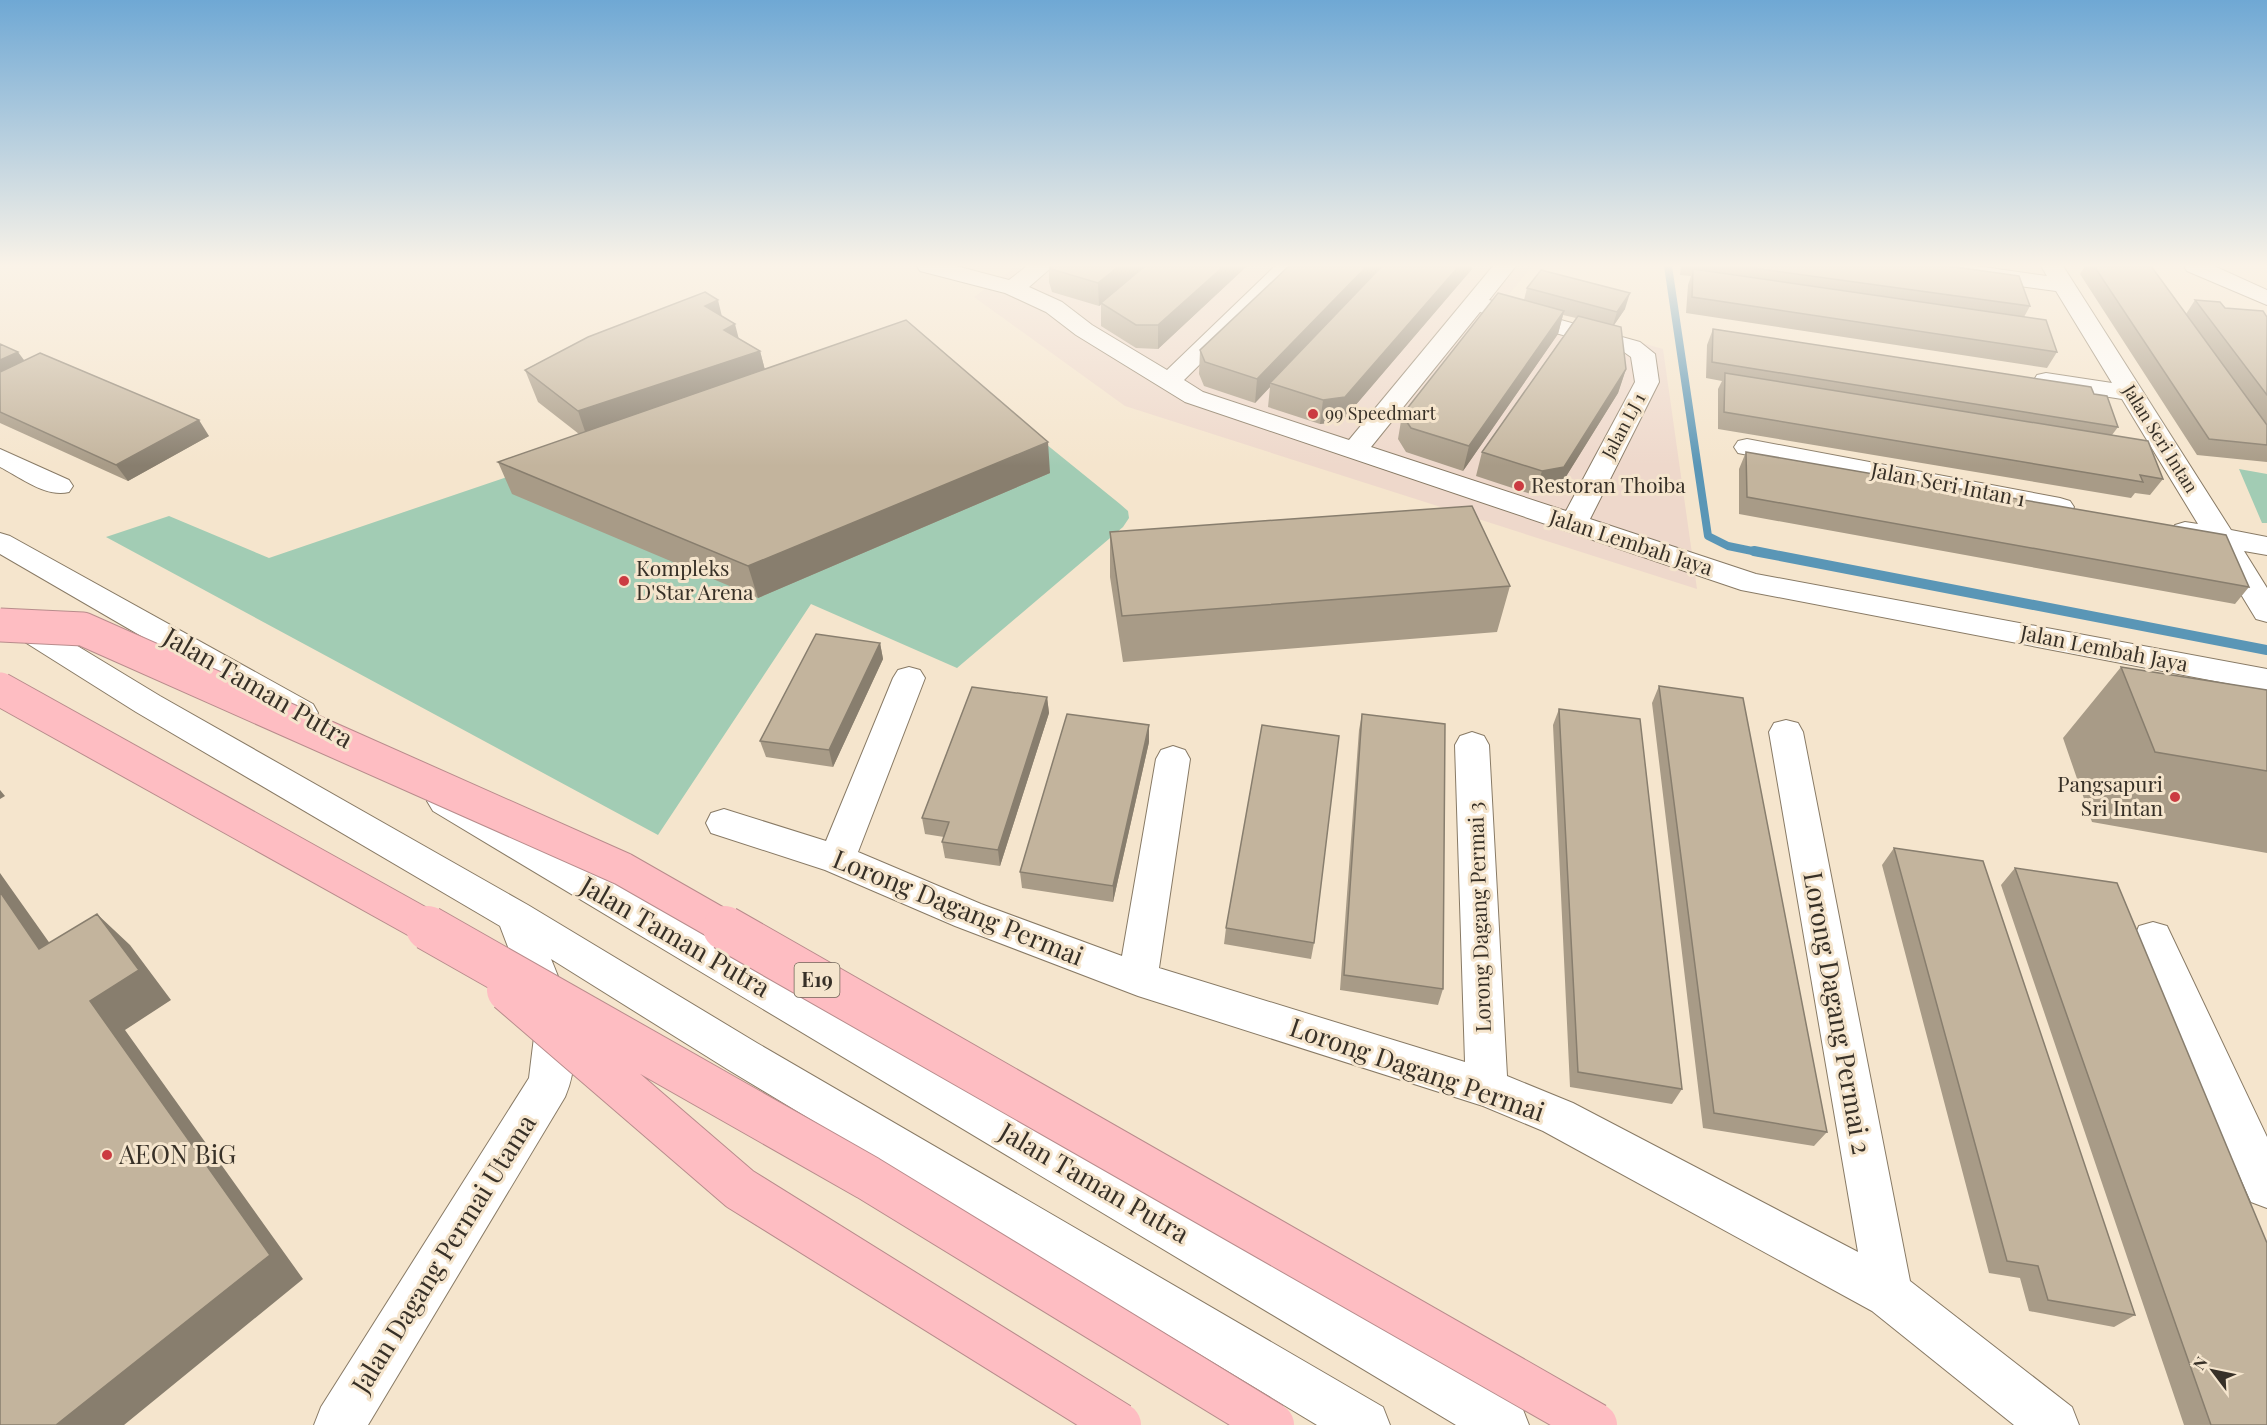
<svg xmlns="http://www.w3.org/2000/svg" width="2267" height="1425" font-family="'Playfair Display',serif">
	<rect width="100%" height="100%" fill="#f5e5cd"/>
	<!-- industrial -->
	<path fill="#eed8cb" d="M 1016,266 L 1532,266 L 1502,303 L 1663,349 L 1697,589 L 1125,406 L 974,297 Z"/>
	<!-- green -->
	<path fill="#a2ccb4" d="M 915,338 L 1120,504 L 1128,511 L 1129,518 L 1123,527 L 957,668 L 811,604 L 658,835 L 106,537 L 169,516 L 269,558 Z
		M 2239,469 L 2267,474 L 2267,523 L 2262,523 Z"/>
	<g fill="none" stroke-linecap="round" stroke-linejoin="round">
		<!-- stream-far1 -->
		<path stroke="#5a96b6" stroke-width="8" d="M 1668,266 L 1708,536 L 1728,546 L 1762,553"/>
		<!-- stream -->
		<path stroke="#5a96b6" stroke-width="10" d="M 1754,551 L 2267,650"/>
		<defs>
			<path id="minor" d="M 917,266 L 956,266 L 1009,280 L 1027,266 L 1053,266 L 1029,287 L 1062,302 L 1092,325 L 1167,370 L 1275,266 L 1299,266 L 1184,380 L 1203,392 L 1349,440 L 1493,266 L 1516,266 L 1489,300 L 1640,342 L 1655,354 L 1659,382 L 1590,519 L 1756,574 L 2267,669 L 2267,691 L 1741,590 L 1185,402 L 1076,335 L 1046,312 L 1005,293 L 920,271 ZM 1480,312 L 1624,352 L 1631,357 L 1635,382 L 1566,511 L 1371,447 Z
				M 1913,266 L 1976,266 L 2047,276 L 2041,266 L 2063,266 L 2231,530 L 2267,537 L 2267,555 L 2244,551 L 2267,588 L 2267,622 L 2256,619 L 2211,545 L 2175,537 L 2171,531 L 2175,525 L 2185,522 L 2198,524 L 2122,399 L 2046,387 L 2037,385 L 2034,380 L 2037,375 L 2046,373 L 2112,383 L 2056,291 L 1924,273 L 1916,271 Z
				M 2184,266 L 2214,266 L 2267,290 L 2267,305 L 2187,271 Z
				M 1747,439 L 2060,498 L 2070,501 L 2074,507 L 2070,513 L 2060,516 L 1738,453 L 1734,447 L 1738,441 Z
				M 0,449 L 69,480 L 73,486 L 69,492 C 46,498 20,477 0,467 Z
				M 0,533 L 10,536 L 313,704 L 318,713 L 313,722 L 301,725 L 289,722 L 0,554 Z
				M 12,610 L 23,613 L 160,696 L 528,905 L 757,1043 L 1383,1407 L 1390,1425 L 1317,1425 L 727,1069 L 551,959 C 569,1002 585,1051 565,1097 L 368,1425 L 314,1425 L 321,1407 L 529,1078 L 534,1037 L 527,997 L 500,926 L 136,712 L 1,627 L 0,614 Z
				M 909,667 L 920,670 L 925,678 L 858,852 L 981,904 L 1122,956 L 1156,759 L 1161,750 L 1173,746 L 1185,750 L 1190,759 L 1159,968 L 1465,1062 L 1455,745 L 1460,736 L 1472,732 L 1484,736 L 1489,745 L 1507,1076 L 1573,1103 L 1858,1252 L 1769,732 L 1774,723 L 1786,720 L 1798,723 L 1803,732 L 1910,1281 L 2072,1407 L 2079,1425 L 2014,1425 L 1872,1311 L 1543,1131 L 1483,1106 L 1138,996 L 955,926 L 825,870 L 711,833 L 706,823 L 711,813 L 724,809 L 826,841 L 893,678 L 898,670 Z
				M 445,787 L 457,791 L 1522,1407 L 1529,1425 L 1456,1425 L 433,811 L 427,801 L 433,791 Z
				M 2153,922 L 2167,926 L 2267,1137 L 2267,1208 L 2251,1202 L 2134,938 L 2139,926 Z"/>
		</defs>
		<!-- minor casing -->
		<use href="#minor" stroke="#887a65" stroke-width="2"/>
		<!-- minor -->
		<use href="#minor" fill="#fff" fill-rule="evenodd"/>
		<defs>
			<path id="highway-bridge-far1" d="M 0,625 L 83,629 L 623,869 L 728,929
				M 0,689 L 431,929"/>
			<path id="highway-bridge" d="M 428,928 L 868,1178 L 1272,1425
				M 725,928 L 1595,1425
				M 509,990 L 740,1189 L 1119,1425"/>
		</defs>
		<!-- highway-bridge-far1 casing -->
		<use href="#highway-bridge-far1" stroke="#b88c8c" stroke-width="35" stroke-linecap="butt"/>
		<!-- highway-bridge casing -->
		<use href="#highway-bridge" stroke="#b88c8c" stroke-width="46" stroke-linecap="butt"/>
		<!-- highway-bridge-far1 -->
		<use href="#highway-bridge-far1" stroke="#febdc2" stroke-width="33"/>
		<!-- highway-bridge -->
		<use href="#highway-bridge" stroke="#febdc2" stroke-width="44"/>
	</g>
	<!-- wall -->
	<path fill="#a89b87" d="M 1049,266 L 1247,266 L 1158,349 L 1136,348 L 1101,326 L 1101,305 L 1099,306 L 1052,292 L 1049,282 Z
		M 1681,266 L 1948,266 L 2030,306 L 2024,317 L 2057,352 L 2047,368 L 1686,313 L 1688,285 L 1691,276 L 1680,275 Z
		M 2085,266 L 2151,266 L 2186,314 L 2195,300 L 2225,308 L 2267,317 L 2267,462 L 2197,455 L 2080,274 Z
		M 1472,269 L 1342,421 L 1320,424 L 1268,407 L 1270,387 L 1255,403 L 1204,386 L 1199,374 L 1200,350 Z
		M 1527,288 L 1625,309 L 1614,325 L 1626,369 L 1618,393 L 1557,491 L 1534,495 L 1476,476 L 1482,452 L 1576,318 L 1563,315 L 1558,334 L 1463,471 L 1406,452 L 1398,439 L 1402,415 L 1524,300 Z
		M 722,316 L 739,339 L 760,351 L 765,370 L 1050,473 L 758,598 L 512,494 L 498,462 L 579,434 L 538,402 L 525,370 Z
		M 1713,329 L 2094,394 L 2118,427 L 2112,435 L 2163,479 L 2150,495 L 2135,493 L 2131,498 L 1718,429 L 1718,389 L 1722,381 L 1706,378 L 1707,345 Z
		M 0,344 L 25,361 L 209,436 L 128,481 L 0,423 Z
		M 1746,452 L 2249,587 L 2235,604 L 1739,514 L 1739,469 Z
		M 1110,532 L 1510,586 L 1497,632 L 1123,662 L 1110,577 Z
		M 880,643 L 883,659 L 833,767 L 766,757 L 760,741 Z
		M 2121,667 L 2267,690 L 2267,853 L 2092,822 L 2063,738 Z
		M 1659,686 L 1827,1132 L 1814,1146 L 1703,1128 L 1652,703 Z
		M 1047,697 L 1049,713 L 1000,866 L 945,858 L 942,842 L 944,837 L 925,834 L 922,818 Z
		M 1559,709 L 1682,1089 L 1672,1104 L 1570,1087 L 1553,725 Z
		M 1362,714 L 1443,989 L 1438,1005 L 1340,990 L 1359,730 Z
		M 1149,742 L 1113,902 L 1022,888 L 1020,872 Z
		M 1894,848 L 2135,1315 L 2114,1327 L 2029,1311 L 2020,1278 L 1989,1273 L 1882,865 Z
		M 2015,868 L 2267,1425 L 2184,1425 L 2001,885 Z
		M 1226,928 L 1314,943 L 1311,959 L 1224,944 Z"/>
	<!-- shaded-wall -->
	<path fill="#887e6e" d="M 1119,266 L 1147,266 L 1099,306 L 1098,283 Z
		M 1224,266 L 1247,266 L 1158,349 L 1158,325 Z
		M 1367,266 L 1385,266 L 1270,383 L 1270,387 L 1255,403 L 1257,379 Z
		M 1459,266 L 1472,266 L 1472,269 L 1342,421 L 1320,424 L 1323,400 Z
		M 1630,293 L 1625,309 L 1612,328 L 1617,312 Z
		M 718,300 L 725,329 L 735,324 L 743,355 L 760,351 L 768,382 L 589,443 L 578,411 L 705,306 Z
		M 1564,311 L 1558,334 L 1463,471 L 1469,446 Z
		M 18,352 L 30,368 L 0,382 L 0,360 Z
		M 1626,369 L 1618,393 L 1557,491 L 1534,495 L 1542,471 Z
		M 199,420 L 209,436 L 128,481 L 116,465 Z
		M 1048,442 L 1050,473 L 758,598 L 748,566 Z
		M 880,643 L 883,659 L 833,767 L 829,750 Z
		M 1047,697 L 1049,713 L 1000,866 L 998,850 Z
		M 1149,725 L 1149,742 L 1113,902 L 1113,886 Z
		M 0,790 L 5,796 L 0,799 Z
		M 0,873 L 75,979 L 39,949 L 0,892 Z
		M 97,914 L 130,945 L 171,1000 L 125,1030 L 303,1279 L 124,1425 L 56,1425 Z"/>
	<!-- building -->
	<path fill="#c3b49d" stroke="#887e6e" stroke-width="1.5" d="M 1051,266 L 1119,266 L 1098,283 L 1051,269 Z
		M 1145,266 L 1224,266 L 1158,325 L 1136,325 L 1101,303 Z
		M 1289,266 L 1367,266 L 1257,379 L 1205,362 L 1200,350 Z
		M 1382,266 L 1459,266 L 1345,397 L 1323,400 L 1270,383 Z
		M 1738,266 L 1948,266 L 2019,276 L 2030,306 Z
		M 2094,266 L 2151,266 L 2267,425 L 2267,445 L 2209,439 Z
		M 1693,269 L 2046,320 L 2057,352 L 1692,297 Z
		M 1541,270 L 1630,293 L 1617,312 L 1527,288 Z
		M 705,292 L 718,300 L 705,306 L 735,324 L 724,330 L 760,351 L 578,411 L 525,370 L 588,337 Z
		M 1498,293 L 1564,311 L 1469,446 L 1411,428 L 1402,415 Z
		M 2195,300 L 2220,302 L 2225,308 L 2263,311 L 2267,317 L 2267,395 Z
		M 1578,316 L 1621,327 L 1626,369 L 1564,467 L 1542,471 L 1482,452 Z
		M 906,320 L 1048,442 L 748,566 L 498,462 Z
		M 1713,329 L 2091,387 L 2094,394 L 2107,396 L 2118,427 L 1712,362 Z
		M 0,344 L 18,352 L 0,360 Z
		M 40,353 L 199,420 L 116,465 L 0,412 L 0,372 Z
		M 1725,373 L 2148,441 L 2163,479 L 2140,475 L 2143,482 L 1724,412 Z
		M 1746,452 L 2226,535 L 2249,587 L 1747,497 Z
		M 1472,506 L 1510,586 L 1122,616 L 1110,532 Z
		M 816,634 L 880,643 L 829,750 L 760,741 Z
		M 2121,667 L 2267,690 L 2267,771 L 2155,752 Z
		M 1659,686 L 1743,698 L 1827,1132 L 1714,1113 Z
		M 972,687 L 1047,697 L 998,850 L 942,842 L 949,822 L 922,818 Z
		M 1559,709 L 1640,719 L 1682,1089 L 1578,1072 Z
		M 1067,714 L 1149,725 L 1113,886 L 1020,872 Z
		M 1362,714 L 1445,724 L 1443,989 L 1344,975 Z
		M 1262,725 L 1339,736 L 1314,943 L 1226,928 Z
		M 1894,848 L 1983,861 L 2135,1315 L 2048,1300 L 2038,1266 L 2007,1261 Z
		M 2015,868 L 2117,883 L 2267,1243 L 2267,1425 L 2211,1425 Z
		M 0,892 L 39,949 L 97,914 L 139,970 L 90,1001 L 270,1255 L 56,1425 L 0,1425 Z"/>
	<!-- sky -->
	<linearGradient id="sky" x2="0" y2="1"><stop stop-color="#6fa8d4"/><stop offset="0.57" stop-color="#faf3e8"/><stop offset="1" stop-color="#faf3e8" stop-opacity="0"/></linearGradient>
	<rect width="2267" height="466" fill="url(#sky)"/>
	<!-- markers -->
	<g fill="#cb3b41" stroke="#f5e5cd" stroke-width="2">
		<circle cx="1313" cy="414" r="6"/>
		<circle cx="1519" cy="486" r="6"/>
		<circle cx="624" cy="581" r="6"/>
		<circle cx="2175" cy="797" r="6"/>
		<circle cx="107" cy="1155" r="6"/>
	</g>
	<g text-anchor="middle" stroke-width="6" stroke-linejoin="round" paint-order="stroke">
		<!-- far-poi labels -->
		<g font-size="18" fill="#373027" stroke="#f5e5cd" text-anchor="start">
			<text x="1325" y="420">99 Speedmart</text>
		</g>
		<!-- far-street labels -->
		<g font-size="18" fill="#373027" stroke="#f5e5cd">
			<text transform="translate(1624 426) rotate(-62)" y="6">Jalan LJ 1</text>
			<text transform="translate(2160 439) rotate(58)" y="6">Jalan Seri Intan</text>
		</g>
		<!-- shield labels -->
		<rect fill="#f5e5cd" stroke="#706659" stroke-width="1.5" x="794.5" y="963" width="45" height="34" rx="4.5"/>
		<g font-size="20" font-weight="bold" fill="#373027">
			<text x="817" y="987">E19</text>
		</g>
		<!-- street labels -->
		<g font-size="21" fill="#373027" stroke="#f5e5cd">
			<text transform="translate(1948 485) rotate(11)" y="7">Jalan Seri Intan 1</text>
			<text transform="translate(1631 543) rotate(18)" y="7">Jalan Lembah Jaya</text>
			<text transform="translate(2104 649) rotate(11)" y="7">Jalan Lembah Jaya</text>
			<text transform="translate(1480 917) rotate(-92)" y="7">Lorong Dagang Permai 3</text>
		</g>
		<!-- poi labels -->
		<g font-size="21" fill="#373027" stroke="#f5e5cd" text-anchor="start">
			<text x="1531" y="493">Restoran Thoiba</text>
			<text x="636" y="576">Kompleks<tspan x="636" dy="24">D'Star Arena</tspan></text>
			<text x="2163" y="792" text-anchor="end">Pangsapuri<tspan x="2163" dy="24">Sri Intan</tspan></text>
		</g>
		<!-- near-street labels -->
		<g font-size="26" fill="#373027" stroke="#f5e5cd">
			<text transform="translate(258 688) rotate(30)" y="9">Jalan Taman Putra</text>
			<text transform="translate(958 908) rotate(22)" y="9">Lorong Dagang Permai</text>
			<text transform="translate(675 937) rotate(30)" y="9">Jalan Taman Putra</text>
			<text transform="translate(1837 1013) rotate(80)" y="9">Lorong Dagang Permai 2</text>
			<text transform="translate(1417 1070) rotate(19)" y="9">Lorong Dagang Permai</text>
			<text transform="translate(1094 1183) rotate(30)" y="9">Jalan Taman Putra</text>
			<text transform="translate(444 1254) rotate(-58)" y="9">Jalan Dagang Permai Utama</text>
		</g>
		<!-- near-poi labels -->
		<g font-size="26" fill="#373027" stroke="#f5e5cd" text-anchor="start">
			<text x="119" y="1164">AEON BiG</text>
		</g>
	</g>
	<!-- north arrow -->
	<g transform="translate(2213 1371) rotate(302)" stroke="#f5e5cd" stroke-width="4.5" paint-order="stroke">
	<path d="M0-4.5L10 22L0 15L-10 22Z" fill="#373027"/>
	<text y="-9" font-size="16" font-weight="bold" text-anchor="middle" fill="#373027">N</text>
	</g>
</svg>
